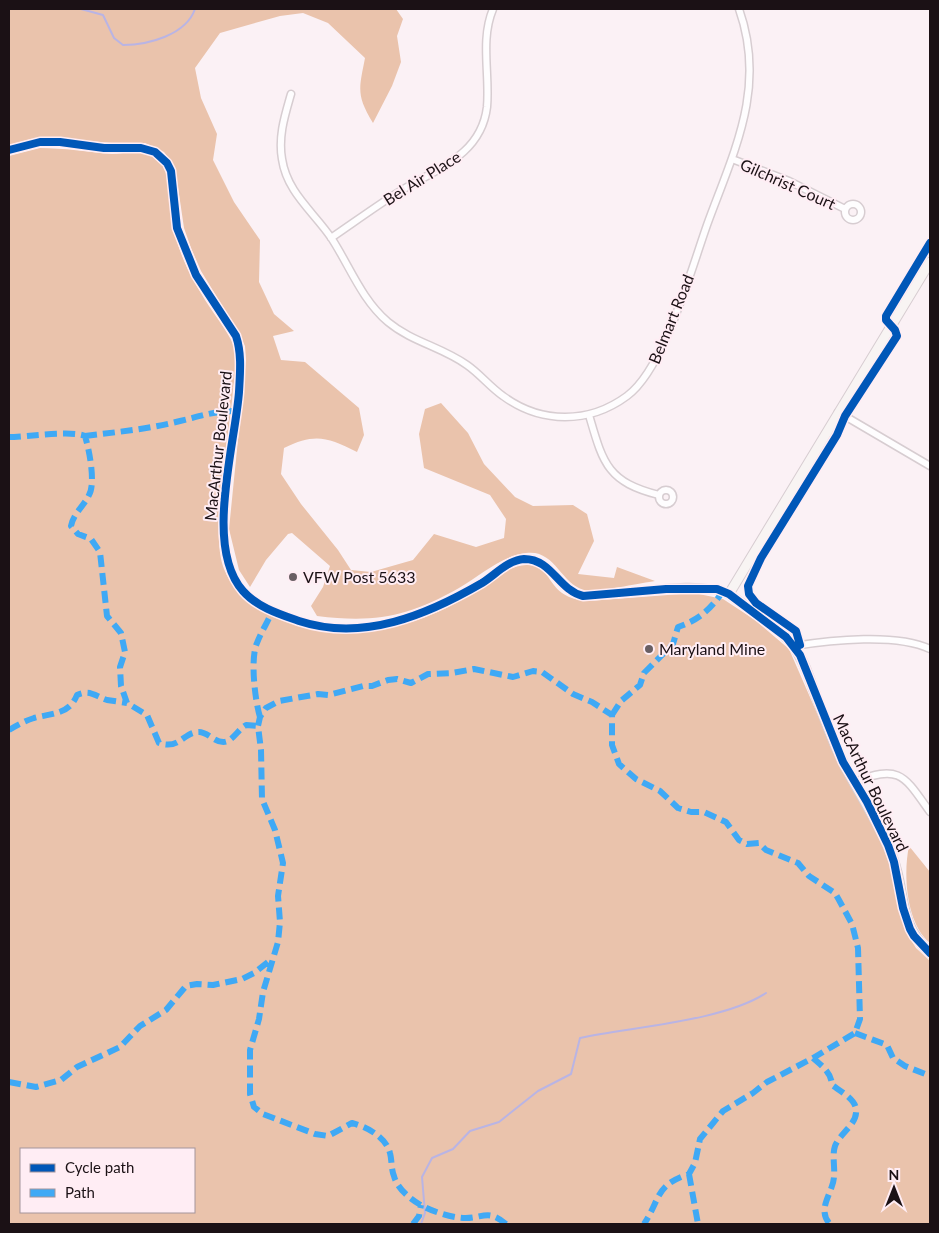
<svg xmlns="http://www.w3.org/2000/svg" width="939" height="1233" font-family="Lato,sans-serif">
	<rect width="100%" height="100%" fill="#fbf1f5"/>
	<!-- forest -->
	<path fill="#eac3ac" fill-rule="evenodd" d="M 9,9 L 396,9 L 403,19 L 397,36 L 401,62 L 392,86 L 373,123 C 356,95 359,89 365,58 L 328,23 L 303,13 L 280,16 L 220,33 L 195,68 L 201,98 L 217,134 L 213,160 L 234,202 L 260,240 L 259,282 L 274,314 L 294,331 L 273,336 L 281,360 L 305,362 L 359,408 L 364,435 L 357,452 C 327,437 315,433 284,448 L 281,474 L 301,504 L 338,550 L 351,570 L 371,572 L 413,560 L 434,534 L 476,547 L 504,538 L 506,519 L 490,495 L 424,468 L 419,434 L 425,409 L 441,403 L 468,433 L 484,464 L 515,497 L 533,506 L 573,505 L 587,514 L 594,541 L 578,574 L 614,578 L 617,567 L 655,581 C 640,583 596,593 584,590 C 560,583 555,549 526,553 C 501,556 480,576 459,588 C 408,617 375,623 317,616 L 311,606 L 323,587 L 330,566 L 292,533 L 288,534 L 266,560 L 250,587 L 239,570 L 229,529 L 246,360 L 245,346 L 237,330 L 201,271 L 191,248 L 184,228 L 175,167 L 164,152 L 145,143 L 123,144 L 64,139 L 31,139 L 9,145 Z
		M 40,148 C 64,148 88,152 112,154 C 122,154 132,151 141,153 C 147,153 155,157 159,161 C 173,174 171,221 177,241 C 183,263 196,286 209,306 C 218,320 231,335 236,352 C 238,363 234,379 233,390 C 230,435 209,531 224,569 C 233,590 250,607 271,616 C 336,644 407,633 466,597 C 483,586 505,566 526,565 C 547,564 548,583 562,593 C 571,599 579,600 589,601 L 694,593 L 723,599 L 755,620 L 789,649 L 840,766 L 880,839 L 892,870 L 906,932 L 916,948 L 930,961 L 930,1224 L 9,1224 L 9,156 ZM 21,1149 L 194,1149 L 194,1212 L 21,1212 Z
		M 909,846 L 930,872 L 930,943 C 906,924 903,874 909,846 Z"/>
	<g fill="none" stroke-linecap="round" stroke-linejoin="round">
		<!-- stream -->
		<path stroke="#b9b4e4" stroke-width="2" d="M 81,9 L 103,15 L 114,38 L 123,45 C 148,45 186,35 195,9
			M 421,1224 L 425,1213 L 422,1177 L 432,1158 L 453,1149 L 470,1131 L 499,1122 L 538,1091 L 571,1074 L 580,1038 C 632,1027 724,1021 766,993"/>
		<defs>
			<path id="minor" d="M 291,94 C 285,115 278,136 282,159 C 287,193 314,212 332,239 C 350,267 362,300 388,322 C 412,342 442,347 467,365 C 480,374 490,387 503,396 C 541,424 589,424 627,396 C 664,369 691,270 707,225 C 734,151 767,88 739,9
				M 9,150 L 40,142 L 60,142 L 104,148 L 141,148 L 155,152 L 167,163 L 171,171 L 177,228 L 196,275 L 236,336 C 242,354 240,373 239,392 C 235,446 204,547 243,591 C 257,607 279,614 299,621 C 363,642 427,615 482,583 C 495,575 508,560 524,559 C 552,559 558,590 583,596 C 624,597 693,577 729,594
				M 732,159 L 789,181 L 845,209
				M845 212a8 8 0 1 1 16 0a8 8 0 1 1-16 0Z
				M 331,238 C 353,223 375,207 397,193 C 433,170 481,157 487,107 C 490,74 480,40 493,9
				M 838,412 L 930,466
				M 589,415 C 603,463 607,482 659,495
				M659 497a7 7 0 1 1 14 0a7 7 0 1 1-14 0Z
				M 794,646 C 831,640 897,633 930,649
				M 855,782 C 900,763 905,777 930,812"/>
			<path id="secondary" d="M 930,262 L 729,594 C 750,610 778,625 794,647 C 803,659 808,674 813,688 C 823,713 831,738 843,762 C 859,794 880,823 892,856 C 907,895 896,921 930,953"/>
		</defs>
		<!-- minor casing -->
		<use href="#minor" stroke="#d7cdd1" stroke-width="9"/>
		<!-- secondary casing -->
		<use href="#secondary" stroke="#d7cdd1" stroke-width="11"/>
		<!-- minor -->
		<use href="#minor" stroke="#fefdfe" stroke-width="6"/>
		<!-- secondary -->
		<use href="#secondary" stroke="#f8f4f3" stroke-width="9"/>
		<!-- quiet -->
		<path stroke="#3fa9f5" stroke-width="6" stroke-dasharray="12 6" stroke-linecap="butt" d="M 85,436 C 117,432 149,429 180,421 C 201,416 214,411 237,411
			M 9,437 C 27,437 71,430 85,436 C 89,449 96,483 89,495 C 84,506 73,514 71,526 L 78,534 L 91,539 L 100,552 L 107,616 L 121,633 L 125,652 L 120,667 L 121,686 L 127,703 L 147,715 L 159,743 C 180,750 183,732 199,732 C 209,732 217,746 228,741 C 235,737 239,729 246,725 L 258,726
			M 612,715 L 621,701 L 640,685 L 644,673 L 673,644 L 678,627 C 699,620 711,609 723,591
			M 260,717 C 255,701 250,658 257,643 C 261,632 268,622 272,611
			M 9,730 C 17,725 25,721 34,718 C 52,713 69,715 77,695 C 90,689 95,696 107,700 C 114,701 121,702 127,703
			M 855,1033 L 887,1045 L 893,1058 L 905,1066 L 930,1076
			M 813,1058 C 823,1067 831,1072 832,1085 C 840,1091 855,1099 856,1109 C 858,1124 840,1133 835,1146 C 832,1155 835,1167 834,1177 C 833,1193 816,1209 830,1224
			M 9,1082 L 36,1087 L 61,1080 L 77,1067 L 120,1047 L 140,1026 L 166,1010 L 186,986 L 197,984 L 213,985 L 242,979 L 254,973 L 272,959
			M 689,1174 L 698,1224
			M 413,1224 L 419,1216 L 421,1205
			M 506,1224 C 487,1208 483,1219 463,1218 C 449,1217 431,1211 419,1204 C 409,1198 397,1188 394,1176 C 391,1169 392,1160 390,1153 C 386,1137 367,1127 352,1123 L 328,1136 L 315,1134 L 263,1114 L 254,1107 L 250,1094 L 250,1050 L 259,1019 L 263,992 L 278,942 L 280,922 L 278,896 L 283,863 L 275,830 L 262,799 L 261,750 L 258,726 L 260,717 L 266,708 L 279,701 L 318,694 L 328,695 L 363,686 L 372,686 L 388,680 L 397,679 L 411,683 L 428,674 L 452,673 L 474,669 L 513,677 L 533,671 L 542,672 L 573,694 L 592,702 L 612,715 L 612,745 L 619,764 L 636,779 L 660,791 L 678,808 L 691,812 L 704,812 L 726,822 L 739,840 L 747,844 L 759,843 L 766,850 L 798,863 L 809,876 L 835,893 L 839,900 L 852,924 L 858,948 L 860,1019 L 855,1033 L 813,1058 L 767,1082 L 753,1093 L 723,1111 L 700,1139 L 695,1163 L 689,1174 C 655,1185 661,1198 644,1224"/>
		<defs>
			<path id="cycleway" d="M 9,150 L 40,142 L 60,142 L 104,148 L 141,148 L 155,152 L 167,163 L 171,171 L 177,228 L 196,275 L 236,336 C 242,354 240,373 239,392 C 235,446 204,547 243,591 C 257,607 279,614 299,621 C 363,642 427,615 482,583 C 495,575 508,560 524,559 C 552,559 558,590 583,596 L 666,589 L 717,589 L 729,594 L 786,637 L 800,655 L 843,762 L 867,802 L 888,845 L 894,862 L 903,908 L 910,929 L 914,936 L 930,953
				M 800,645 L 796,631 L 756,603 L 749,594 L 748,586 L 761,558 L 837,435 L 845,416 L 897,336 L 895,330 L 886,320 L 886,316 L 930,243"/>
		</defs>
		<!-- cycleway casing -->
		<use href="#cycleway" stroke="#ffedf4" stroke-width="11"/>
		<!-- cycleway -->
		<use href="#cycleway" stroke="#0057b8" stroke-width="8"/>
	</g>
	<!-- markers -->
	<g fill="#695f63" stroke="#ffedf4" stroke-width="2">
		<circle cx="293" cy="577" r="5"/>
		<circle cx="649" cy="649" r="5"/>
	</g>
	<g text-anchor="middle" stroke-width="4" stroke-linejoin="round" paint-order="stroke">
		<!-- street labels -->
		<g font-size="16" fill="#1b1115" stroke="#ffedf4">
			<text transform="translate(422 178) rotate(-32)" y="6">Bel Air Place</text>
			<text transform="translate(788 184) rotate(24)" y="6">Gilchrist Court</text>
			<text transform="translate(671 319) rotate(-68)" y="6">Belmart Road</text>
			<text transform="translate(218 446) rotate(-84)" y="6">MacArthur Boulevard</text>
			<text transform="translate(871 783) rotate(64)" y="6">MacArthur Boulevard</text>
		</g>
		<!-- poi labels -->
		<g font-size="16" fill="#1b1115" stroke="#ffedf4" text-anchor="start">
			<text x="303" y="583">VFW Post 5633</text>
			<text x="659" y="655">Maryland Mine</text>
		</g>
	</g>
	<!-- border -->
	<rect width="939" height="1233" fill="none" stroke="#1b1115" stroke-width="20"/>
	<!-- legend -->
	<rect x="20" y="1148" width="175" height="65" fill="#ffedf4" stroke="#a4959b"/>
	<rect x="30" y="1164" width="25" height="8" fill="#0057b8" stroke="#a4959b"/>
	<text x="65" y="1173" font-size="15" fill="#1b1115">Cycle path</text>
	<rect x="30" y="1189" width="25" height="8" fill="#3fa9f5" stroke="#a4959b"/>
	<text x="65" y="1198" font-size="15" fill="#1b1115">Path</text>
	<!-- north arrow -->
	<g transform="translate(894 1188)" stroke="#ffedf4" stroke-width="4" paint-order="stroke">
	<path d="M0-4L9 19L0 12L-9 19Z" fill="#1b1115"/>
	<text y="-8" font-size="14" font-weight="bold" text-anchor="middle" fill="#1b1115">N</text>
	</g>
</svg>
